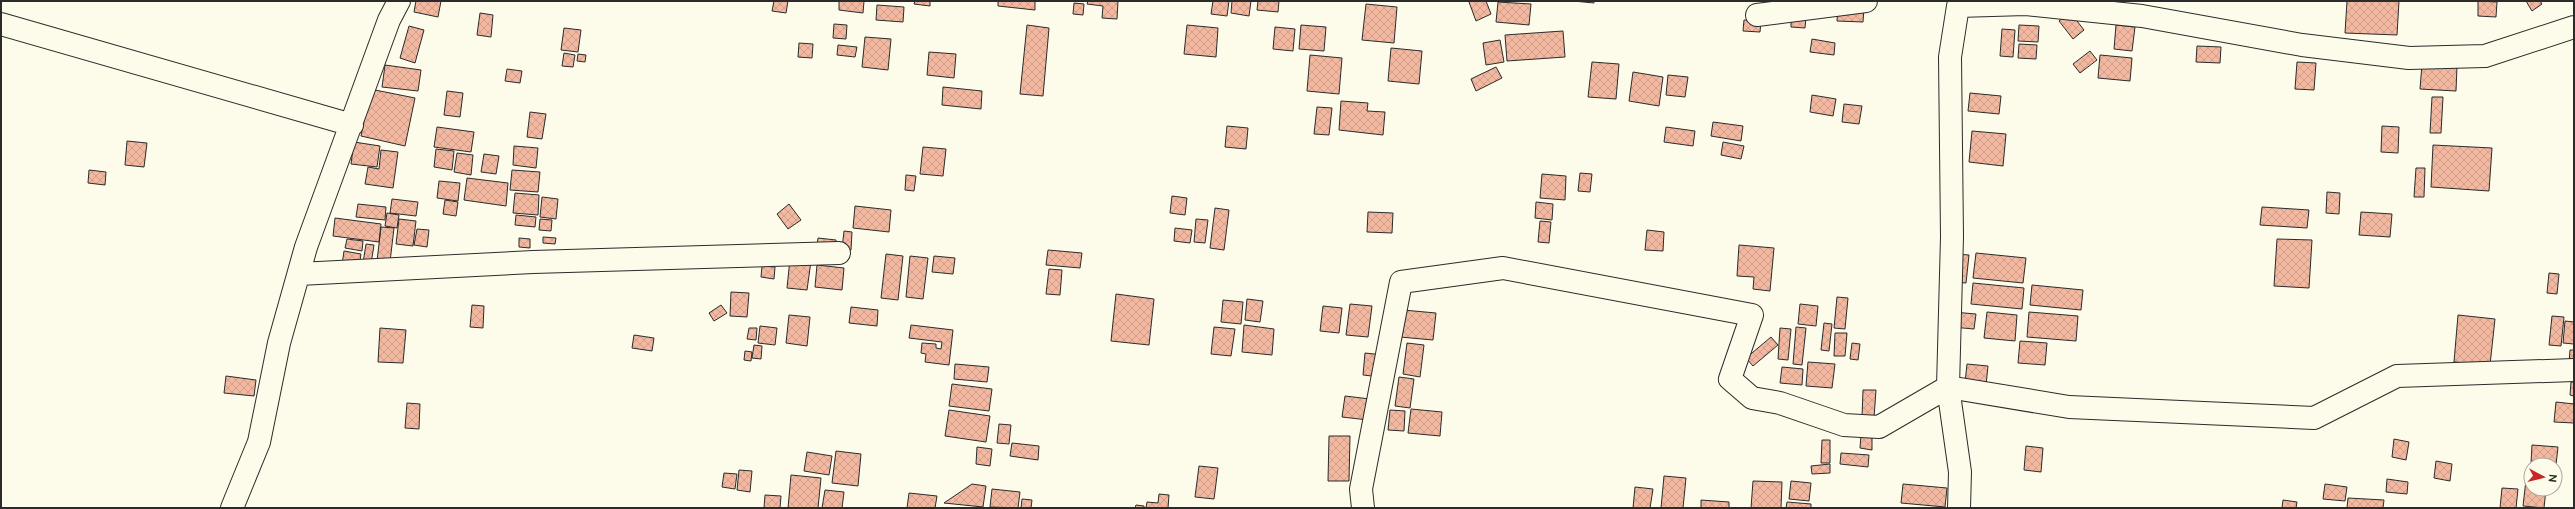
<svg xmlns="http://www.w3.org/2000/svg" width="2575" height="509" font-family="Ubuntu,sans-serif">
	<defs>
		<pattern id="building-cross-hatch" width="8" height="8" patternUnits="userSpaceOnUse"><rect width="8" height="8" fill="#f2b8a0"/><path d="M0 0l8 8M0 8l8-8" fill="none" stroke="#d09e8a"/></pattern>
	</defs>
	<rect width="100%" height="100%" fill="#fdfbea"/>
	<!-- building -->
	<path fill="url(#building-cross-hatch)" stroke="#2b2b2b" d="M 416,1 L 441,1 L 438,17 L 414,12 Z
		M 774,1 L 788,1 L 786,13 L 772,11 Z
		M 839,1 L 864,1 L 863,13 L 839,10 Z
		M 915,1 L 930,1 L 930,6 L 914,4 Z
		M 998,1 L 1035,1 L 1035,10 L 998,6 Z
		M 1088,1 L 1118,1 L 1117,19 L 1102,18 L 1103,6 L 1087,4 Z
		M 1213,1 L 1229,1 L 1227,16 L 1211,14 Z
		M 1232,1 L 1251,1 L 1249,16 L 1231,13 Z
		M 1258,1 L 1279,1 L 1278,12 L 1257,10 Z
		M 1472,1 L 1486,1 L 1491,14 L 1476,21 L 1469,2 Z
		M 1573,1 L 1594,1 L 1594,3 Z
		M 2347,1 L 2399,1 L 2397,35 L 2345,33 Z
		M 2478,1 L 2497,2 L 2496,17 L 2478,16 Z
		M 2526,1 L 2540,1 L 2542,4 L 2532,11 Z
		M 1498,2 L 1531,4 L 1529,25 L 1496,22 Z
		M 1074,3 L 1084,4 L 1083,15 L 1073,14 Z
		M 1366,4 L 1397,7 L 1394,43 L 1362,40 Z
		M 877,5 L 904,7 L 903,22 L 876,20 Z
		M 1838,6 L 1864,8 L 1863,22 L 1837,21 Z
		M 2070,12 L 2084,30 L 2073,39 L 2059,21 Z
		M 480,13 L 493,15 L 491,37 L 477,35 Z
		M 1791,16 L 1806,17 L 1805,28 L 1791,27 Z
		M 1744,20 L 1761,21 L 1760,32 L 1743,31 Z
		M 834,24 L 847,25 L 846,39 L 833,38 Z
		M 1027,25 L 1049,28 L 1043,96 L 1020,94 Z
		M 1187,25 L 1218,28 L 1216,57 L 1184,54 Z
		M 1301,25 L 1326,27 L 1324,51 L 1299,49 Z
		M 2019,25 L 2039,26 L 2038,42 L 2018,41 Z
		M 2116,25 L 2135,27 L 2132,51 L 2114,49 Z
		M 409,26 L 424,30 L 415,63 L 400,58 Z
		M 1275,27 L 1295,29 L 1293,51 L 1273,49 Z
		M 564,28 L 581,30 L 578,52 L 561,50 Z
		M 2002,29 L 2015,30 L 2013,57 L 2000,56 Z
		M 1563,31 L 1565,57 L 1507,61 L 1505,35 Z
		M 865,37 L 891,39 L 888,70 L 862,67 Z
		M 1812,39 L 1835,43 L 1834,55 L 1810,52 Z
		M 1500,40 L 1504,62 L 1486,65 L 1483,43 Z
		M 799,43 L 813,44 L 812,58 L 798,57 Z
		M 2019,44 L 2037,45 L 2036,59 L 2018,58 Z
		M 838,45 L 857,47 L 855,57 L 837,55 Z
		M 2197,46 L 2221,47 L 2220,63 L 2196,62 Z
		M 1391,48 L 1422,51 L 1419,84 L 1388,81 Z
		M 2090,51 L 2097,60 L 2080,73 L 2073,64 Z
		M 929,52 L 956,54 L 954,78 L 927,75 Z
		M 564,53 L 575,55 L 573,67 L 562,66 Z
		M 578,54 L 586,55 L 585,62 L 577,61 Z
		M 1310,55 L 1342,58 L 1339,94 L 1307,91 Z
		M 2100,55 L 2132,58 L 2130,81 L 2098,78 Z
		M 1592,62 L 1619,64 L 1616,99 L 1588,97 Z
		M 2297,62 L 2316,63 L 2314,90 L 2295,89 Z
		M 2422,64 L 2457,66 L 2456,91 L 2420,89 Z
		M 385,65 L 421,70 L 418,91 L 382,87 Z
		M 1496,67 L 1502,78 L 1476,91 L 1471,79 Z
		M 507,69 L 522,71 L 520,83 L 505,81 Z
		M 1633,72 L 1663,77 L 1659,106 L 1629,101 Z
		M 1668,75 L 1688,77 L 1685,97 L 1666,95 Z
		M 943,87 L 982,91 L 981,109 L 942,105 Z
		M 370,89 L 415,98 L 405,146 L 361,136 Z
		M 447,91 L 463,93 L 460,117 L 444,115 Z
		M 1970,93 L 2001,96 L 1999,114 L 1968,111 Z
		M 1812,95 L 1836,99 L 1833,116 L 1810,112 Z
		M 2432,97 L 2443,97 L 2441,133 L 2430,133 Z
		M 1341,101 L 1368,103 L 1367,111 L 1385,112 L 1383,135 L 1339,130 Z
		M 1844,104 L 1862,106 L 1859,124 L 1842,122 Z
		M 1317,107 L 1332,108 L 1329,135 L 1314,134 Z
		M 530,112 L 546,114 L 542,139 L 527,137 Z
		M 1713,122 L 1743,126 L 1741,141 L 1711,136 Z
		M 1227,126 L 1248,128 L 1246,149 L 1225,147 Z
		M 2382,126 L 2399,127 L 2398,153 L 2381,152 Z
		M 437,127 L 474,132 L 471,152 L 434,147 Z
		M 1666,127 L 1695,131 L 1693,146 L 1664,142 Z
		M 1972,131 L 2006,134 L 2003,166 L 1969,162 Z
		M 127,141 L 147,143 L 144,167 L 125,165 Z
		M 354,142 L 380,146 L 377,167 L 351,164 Z
		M 1723,142 L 1744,146 L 1741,159 L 1721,155 Z
		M 2433,145 L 2492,148 L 2489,191 L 2431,187 Z
		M 514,146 L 538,148 L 536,168 L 513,165 Z
		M 923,147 L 946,149 L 943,176 L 920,174 Z
		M 436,149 L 454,151 L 452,170 L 434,167 Z
		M 381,150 L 398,152 L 393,188 L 365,184 L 368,167 L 379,169 Z
		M 457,153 L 473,155 L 471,175 L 454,172 Z
		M 484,154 L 499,156 L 496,174 L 481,172 Z
		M 2416,168 L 2425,168 L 2424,197 L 2414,197 Z
		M 89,170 L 106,172 L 105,185 L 88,183 Z
		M 512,170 L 540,172 L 538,192 L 510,190 Z
		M 1580,173 L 1592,174 L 1590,192 L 1578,191 Z
		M 1542,174 L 1566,176 L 1565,200 L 1540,198 Z
		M 906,175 L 916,176 L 914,191 L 905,190 Z
		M 467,178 L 508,183 L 506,206 L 464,200 Z
		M 439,181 L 460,183 L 458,201 L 437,198 Z
		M 2327,192 L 2340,193 L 2339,214 L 2326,213 Z
		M 515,193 L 539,195 L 538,215 L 513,213 Z
		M 1172,196 L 1187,198 L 1185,215 L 1170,213 Z
		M 542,197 L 558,199 L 556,219 L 540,217 Z
		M 392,199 L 418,202 L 416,216 L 390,213 Z
		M 445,200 L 458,202 L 456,216 L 443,214 Z
		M 1536,202 L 1553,204 L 1552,220 L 1535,218 Z
		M 358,204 L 386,207 L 385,220 L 356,217 Z
		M 789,204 L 801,220 L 788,229 L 777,214 Z
		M 855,206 L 891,210 L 889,232 L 853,228 Z
		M 2262,207 L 2309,210 L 2307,228 L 2260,225 Z
		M 1215,208 L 1229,210 L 1224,250 L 1210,248 Z
		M 1368,212 L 1393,213 L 1392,233 L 1367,232 Z
		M 2361,212 L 2392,214 L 2390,237 L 2359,235 Z
		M 387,213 L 399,215 L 397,228 L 385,226 Z
		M 516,215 L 536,217 L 535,227 L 515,225 Z
		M 335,218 L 381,224 L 379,242 L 333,236 Z
		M 399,219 L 416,221 L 413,246 L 396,244 Z
		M 540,219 L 552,220 L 551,231 L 539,230 Z
		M 1196,219 L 1208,220 L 1205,243 L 1194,242 Z
		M 1540,221 L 1551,222 L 1549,243 L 1538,242 Z
		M 381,227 L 394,228 L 390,262 L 377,261 Z
		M 1175,228 L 1192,230 L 1190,243 L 1174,241 Z
		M 417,229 L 429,230 L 427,247 L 414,245 Z
		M 1647,230 L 1664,232 L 1663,251 L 1645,250 Z
		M 844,231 L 852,232 L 851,250 L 842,249 Z
		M 543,237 L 556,238 L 555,244 L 543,243 Z
		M 519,238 L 530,239 L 530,248 L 519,247 Z
		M 818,238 L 836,240 L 835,256 L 816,253 Z
		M 347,239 L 363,241 L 362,251 L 345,248 Z
		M 2277,239 L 2312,240 L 2309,288 L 2274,286 Z
		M 366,244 L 374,245 L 371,264 L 363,263 Z
		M 1739,245 L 1774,248 L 1770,291 L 1753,289 L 1754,277 L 1737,276 Z
		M 1048,250 L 1082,253 L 1080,268 L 1046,265 Z
		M 344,251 L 361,254 L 359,267 L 342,265 Z
		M 1976,253 L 2026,258 L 2023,283 L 1973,278 Z
		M 886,254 L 903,256 L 898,300 L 881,298 Z
		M 1956,254 L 1969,255 L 1966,283 L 1954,282 Z
		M 910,256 L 928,258 L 923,299 L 906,297 Z
		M 934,256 L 955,258 L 953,274 L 932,272 Z
		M 790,259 L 811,261 L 807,290 L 787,288 Z
		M 817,265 L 844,268 L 842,290 L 815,287 Z
		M 762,266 L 775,267 L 774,279 L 761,277 Z
		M 1049,269 L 1062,270 L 1060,295 L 1046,294 Z
		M 2549,273 L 2559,274 L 2557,294 L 2547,293 Z
		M 1973,283 L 2024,288 L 2022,309 L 1971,304 Z
		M 2032,285 L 2083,290 L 2081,310 L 2030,305 Z
		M 731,292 L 749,293 L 747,317 L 730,316 Z
		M 1116,294 L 1154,299 L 1149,345 L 1111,341 Z
		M 1837,297 L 1848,298 L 1845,329 L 1834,328 Z
		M 1247,299 L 1263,301 L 1260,322 L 1245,320 Z
		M 1223,300 L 1243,302 L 1241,324 L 1221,322 Z
		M 1350,304 L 1372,306 L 1368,337 L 1346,335 Z
		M 1800,304 L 1818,306 L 1816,326 L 1798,324 Z
		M 472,305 L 484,306 L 483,328 L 470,327 Z
		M 721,305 L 727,313 L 714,321 L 709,313 Z
		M 1323,306 L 1342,308 L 1339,333 L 1320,331 Z
		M 851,307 L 878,310 L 877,326 L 849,323 Z
		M 1403,310 L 1436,313 L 1433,340 L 1400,337 Z
		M 1953,312 L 1976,314 L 1974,329 L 1952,327 Z
		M 1987,312 L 2017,315 L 2015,341 L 1984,338 Z
		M 2029,312 L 2078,316 L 2076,341 L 2027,337 Z
		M 789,315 L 810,317 L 807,346 L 786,343 Z
		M 2458,315 L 2495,319 L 2490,365 L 2454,362 Z
		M 2552,316 L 2564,317 L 2561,346 L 2549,345 Z
		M 2565,321 L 2574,322 L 2574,344 L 2563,343 Z
		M 1824,323 L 1832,324 L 1829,351 L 1821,350 Z
		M 911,325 L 953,330 L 949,365 L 925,362 L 926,354 L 921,353 L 922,343 L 936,344 L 936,348 L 941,349 L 942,342 L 909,338 Z
		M 1244,325 L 1274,329 L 1272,355 L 1242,352 Z
		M 760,326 L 777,328 L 775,345 L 758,343 Z
		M 1214,327 L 1235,329 L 1231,356 L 1211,354 Z
		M 1796,327 L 1806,328 L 1802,365 L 1793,364 Z
		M 380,328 L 406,330 L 403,363 L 378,362 Z
		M 749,328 L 757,328 L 756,340 L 747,339 Z
		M 1780,328 L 1791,329 L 1788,360 L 1778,359 Z
		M 1835,333 L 1847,333 L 1845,356 L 1834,356 Z
		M 634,335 L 654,338 L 652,351 L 632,348 Z
		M 1771,337 L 1778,345 L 1753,366 L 1746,358 Z
		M 2020,341 L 2047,343 L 2045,365 L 2018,363 Z
		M 1407,343 L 1424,345 L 1420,377 L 1403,374 Z
		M 1852,343 L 1860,344 L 1858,360 L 1850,359 Z
		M 754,345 L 762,346 L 761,359 L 752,358 Z
		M 2570,350 L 2574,350 L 2574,363 L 2569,363 Z
		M 745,351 L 752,352 L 751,361 L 744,360 Z
		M 1365,353 L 1392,356 L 1389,378 L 1363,375 Z
		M 1808,362 L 1835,364 L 1832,388 L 1806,386 Z
		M 955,364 L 989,367 L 987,382 L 954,379 Z
		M 1967,364 L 1988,366 L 1986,385 L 1965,383 Z
		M 1782,367 L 1803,369 L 1802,385 L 1780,383 Z
		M 226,376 L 256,380 L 254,396 L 224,393 Z
		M 1399,377 L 1414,379 L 1410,408 L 1395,406 Z
		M 2571,382 L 2574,382 L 2574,396 L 2570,395 Z
		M 952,384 L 992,389 L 989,411 L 949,406 Z
		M 1863,390 L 1876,390 L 1874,418 L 1862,417 Z
		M 1345,396 L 1370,399 L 1368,420 L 1342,417 Z
		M 2556,402 L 2574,404 L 2574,423 L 2554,422 Z
		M 407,403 L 420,404 L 419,429 L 405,428 Z
		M 1411,409 L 1442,412 L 1440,436 L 1408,433 Z
		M 949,410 L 990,416 L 986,442 L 945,436 Z
		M 1390,410 L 1405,411 L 1404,431 L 1388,430 Z
		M 999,424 L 1011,425 L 1009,444 L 997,443 Z
		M 1861,435 L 1872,436 L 1872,450 L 1860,448 Z
		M 1329,436 L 1350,436 L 1349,481 L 1328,481 Z
		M 2394,439 L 2409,442 L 2406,460 L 2392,457 Z
		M 1822,440 L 1830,440 L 1830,463 L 1821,463 Z
		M 1012,443 L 1039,446 L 1038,460 L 1010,456 Z
		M 2532,445 L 2558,447 L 2556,465 L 2531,463 Z
		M 2026,446 L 2043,448 L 2041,472 L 2024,470 Z
		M 977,447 L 992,449 L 990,466 L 976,464 Z
		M 836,451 L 861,454 L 858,486 L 832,483 Z
		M 807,452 L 832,456 L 829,475 L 804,471 Z
		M 1841,453 L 1869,455 L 1868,467 L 1840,464 Z
		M 2436,461 L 2452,464 L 2450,481 L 2434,478 Z
		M 1830,464 L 1830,473 L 1812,474 L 1811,466 Z
		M 1199,466 L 1218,468 L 1214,499 L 1195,497 Z
		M 739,470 L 752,471 L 750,492 L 737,490 Z
		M 2527,471 L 2531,472 L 2531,489 L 2546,489 L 2544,508 L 2523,506 Z
		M 724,473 L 737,474 L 735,489 L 722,487 Z
		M 791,475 L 821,478 L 818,508 L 788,508 Z
		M 1664,476 L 1686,478 L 1683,508 L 1661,508 Z
		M 2387,479 L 2408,482 L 2407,494 L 2386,492 Z
		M 1753,481 L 1782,482 L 1781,508 L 1751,508 Z
		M 1791,481 L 1811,483 L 1809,501 L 1789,499 Z
		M 972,484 L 986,486 L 983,507 L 944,503 Z
		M 1903,484 L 1947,488 L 1945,507 L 1901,503 Z
		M 2325,484 L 2347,487 L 2345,501 L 2323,499 Z
		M 1635,487 L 1653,489 L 1650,508 L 1633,508 Z
		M 2502,488 L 2518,489 L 2516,508 L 2500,508 Z
		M 992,489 L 1020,492 L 1018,508 L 990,507 Z
		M 825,490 L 844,492 L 842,508 L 822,508 Z
		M 909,493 L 937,496 L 935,508 L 907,508 Z
		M 1159,494 L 1169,495 L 1168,508 L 1146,508 L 1147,502 L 1158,503 Z
		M 765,495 L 781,496 L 780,508 L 764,508 Z
		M 2348,498 L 2384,500 L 2383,508 L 2347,508 Z
		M 1022,499 L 1032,500 L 1031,508 L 1021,508 Z
		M 1701,500 L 1729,502 L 1729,508 L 1701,508 Z
		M 2283,500 L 2297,502 L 2296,508 L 2282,508 Z
		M 1787,502 L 1811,504 L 1811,508 L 1786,508 Z
		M 1136,505 L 1144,506 L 1144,508 L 1135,508 Z"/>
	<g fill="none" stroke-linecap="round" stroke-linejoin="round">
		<defs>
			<path id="minor" d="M 1757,15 L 1866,1
				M 1,24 L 352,125
				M 299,274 L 533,262 L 839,253
				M 232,508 L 259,442 L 279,343 L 306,247 L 389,20 L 399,1
				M 1363,508 L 1361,489 L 1401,282 L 1503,268 L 1752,315 L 1730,379 L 1752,398 L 1780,403 L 1844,425 L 1879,427 L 1948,387 L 2069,407 L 2314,418 L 2397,376 L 2574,370
				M 1959,508 L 1960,472 L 1948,387 L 1952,237 L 1950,57 L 1958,6 L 2026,4 L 2142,16 L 2302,45 L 2409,58 L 2485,56 L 2574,27"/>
		</defs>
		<!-- minor casing -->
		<use href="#minor" stroke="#2b2b2b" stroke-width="24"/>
		<!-- minor -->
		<use href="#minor" stroke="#fdfbea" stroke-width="22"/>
	</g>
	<!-- border -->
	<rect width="2575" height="509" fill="none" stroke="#2b2b2b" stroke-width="4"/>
	<!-- north arrow -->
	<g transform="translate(2543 477) rotate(97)"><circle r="19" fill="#fdfbea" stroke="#a9a89e"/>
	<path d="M0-3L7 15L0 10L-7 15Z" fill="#c62828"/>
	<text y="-6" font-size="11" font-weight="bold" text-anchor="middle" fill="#2b2b2b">N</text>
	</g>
</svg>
